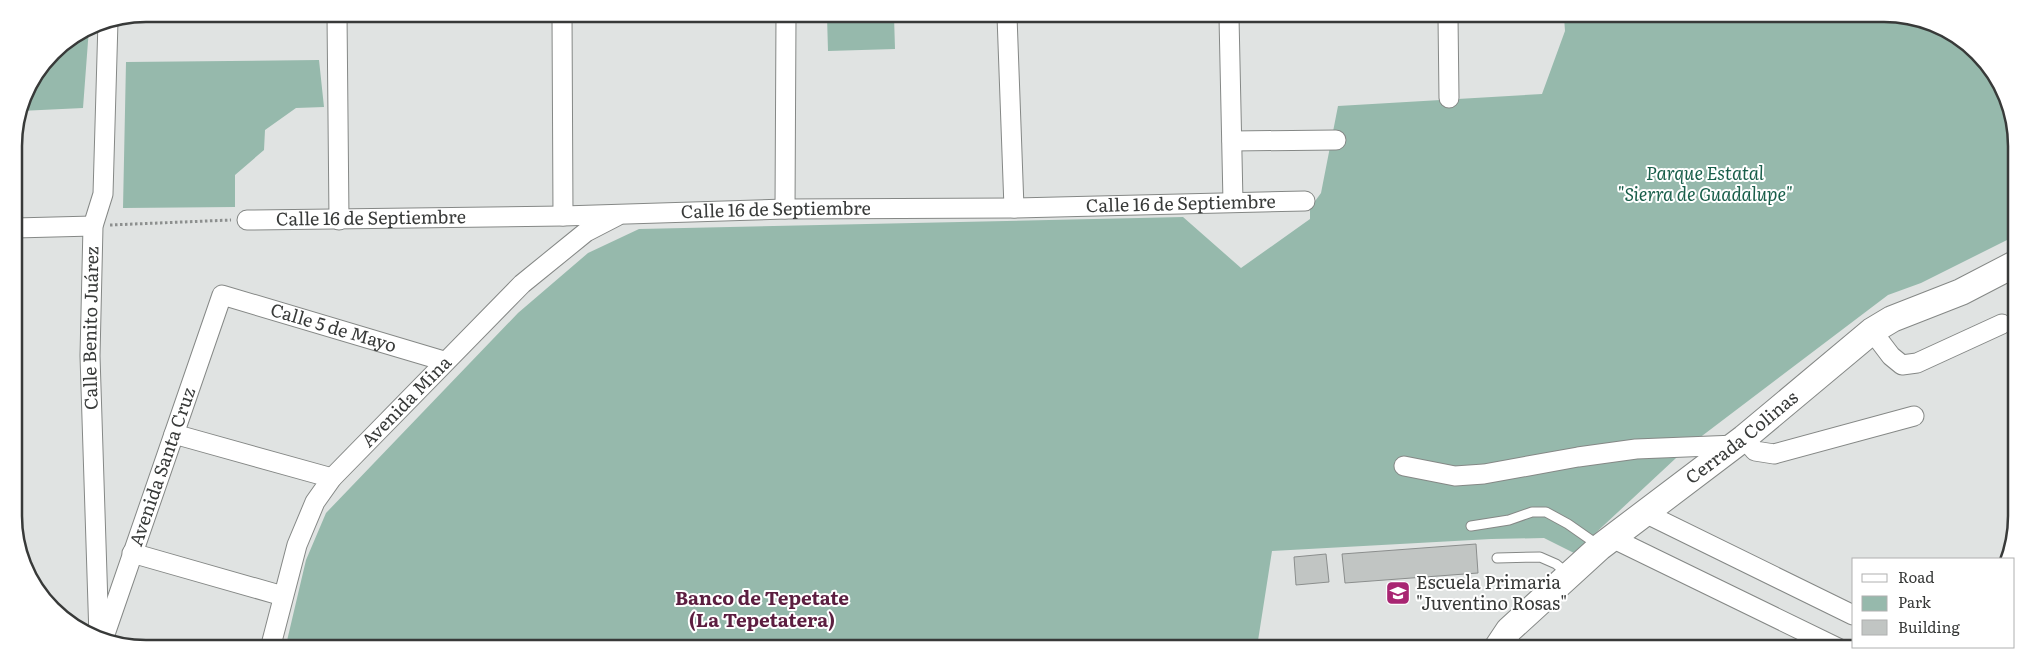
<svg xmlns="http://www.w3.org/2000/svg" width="2030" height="663" font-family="Literata,serif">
	<rect width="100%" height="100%" fill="#e0e3e2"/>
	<!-- green -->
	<path fill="#96b9ac" d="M 827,16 L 894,16 L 895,49 L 828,51 Z
		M 1564,17 L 1918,18 L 1983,59 L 2014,121 L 2013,237 L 1921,283 L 1888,295 L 1690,445 L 1574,553 L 1544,538 L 1491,539 L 1272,551 L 1257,647 L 286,645 L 306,560 L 326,513 L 518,313 L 588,253 L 639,229 L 1183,217 L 1241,268 L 1310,219 L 1310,208 L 1321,193 L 1338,106 L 1542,94 L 1565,31 Z
		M 89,28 L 83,108 L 20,111 L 24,95 L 53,52 Z
		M 319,60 L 324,107 L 296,108 L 265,130 L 264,150 L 235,175 L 235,207 L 123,208 L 126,62 Z"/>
	<!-- building -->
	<path fill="#c1c5c3" stroke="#8b8e8d" d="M 1476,544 L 1478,573 L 1345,583 L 1342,554 Z
		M 1326,554 L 1329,582 L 1296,585 L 1294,557 Z"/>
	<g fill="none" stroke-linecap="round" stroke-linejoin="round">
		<defs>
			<path id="lane" d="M 1471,526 L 1509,520 L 1532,512 L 1546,512 L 1568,524 L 1598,545
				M 1497,558 L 1540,557 L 1556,564 L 1567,573"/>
			<g id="street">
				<path d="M 337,14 L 339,220"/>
				<path d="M 562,15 L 563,216"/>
				<path d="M 1007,16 L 1014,208"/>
				<path d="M 1229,17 L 1233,202"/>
				<path d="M 1448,17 L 1449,98"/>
				<path d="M 1232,141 L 1336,140"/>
				<path d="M 785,209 L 786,15"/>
				<path id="s1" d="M 247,220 L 563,216 L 785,209 L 1014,208 L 1305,201"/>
				<path d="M 15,228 L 93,226"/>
				<path d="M 1872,331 L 1891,356 L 1902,365 L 1917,363 L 2002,324"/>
				<path d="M 174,434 L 332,478"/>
				<path d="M 1744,438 L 1755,451 L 1774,454 L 1914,416"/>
				<path d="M 1404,466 L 1455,476 L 1484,474 L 1578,457 L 1636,449 L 1736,445"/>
				<path d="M 1645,513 L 1853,615"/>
				<path d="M 1612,538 L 1840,649"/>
				<path d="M 132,553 L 283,596"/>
				<path id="s2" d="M 99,637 L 90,356 L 93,226 L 103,194 L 108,21"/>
				<path id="s3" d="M 104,637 L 222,295 L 444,361"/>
				<path id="s4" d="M 271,645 L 297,545 L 315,502 L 332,478 L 522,284 L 586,232 L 617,216"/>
			</g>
			<g id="secondary">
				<path id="s5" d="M 1497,648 L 1509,630 L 1600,547 L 1744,438 L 1872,331 L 1892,319 L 1961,292 L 2013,265"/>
			</g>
		</defs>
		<!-- lane casing -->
		<use href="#lane" stroke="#858886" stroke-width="11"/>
		<!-- street casing -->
		<use href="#street" stroke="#858886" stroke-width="21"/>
		<!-- secondary casing -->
		<use href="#secondary" stroke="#858886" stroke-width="28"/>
		<!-- path -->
		<path stroke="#8c8f8e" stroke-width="3" stroke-dasharray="2.5 2.5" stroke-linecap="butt" d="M 110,225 L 231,220"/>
		<!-- lane -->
		<use href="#lane" stroke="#fff" stroke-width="9"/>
		<!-- street -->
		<use href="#street" stroke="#fff" stroke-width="19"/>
		<!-- secondary -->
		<use href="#secondary" stroke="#fff" stroke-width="26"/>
	</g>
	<!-- icons -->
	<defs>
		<symbol id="school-square" viewBox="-11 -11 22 22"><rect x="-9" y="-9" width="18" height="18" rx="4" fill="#a82572" stroke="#fff"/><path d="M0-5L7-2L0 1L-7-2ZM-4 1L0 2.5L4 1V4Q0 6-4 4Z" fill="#fff"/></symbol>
	</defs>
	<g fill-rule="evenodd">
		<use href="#school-square" x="1384" y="579" width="28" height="28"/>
	</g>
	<g text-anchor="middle" stroke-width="4" stroke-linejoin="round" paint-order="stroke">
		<!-- park labels -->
		<g font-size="18" font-style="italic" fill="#185e4a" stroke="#fff">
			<text x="1705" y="180">Parque Estatal<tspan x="1705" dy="21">"Sierra de Guadalupe"</tspan></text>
		</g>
		<!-- street labels -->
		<g font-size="18" fill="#383a39" stroke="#fff">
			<text dy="6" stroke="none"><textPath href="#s1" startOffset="934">Calle 16 de Septiembre</textPath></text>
			<text dy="6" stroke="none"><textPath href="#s1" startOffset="529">Calle 16 de Septiembre</textPath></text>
			<text dy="6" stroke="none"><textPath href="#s1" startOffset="124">Calle 16 de Septiembre</textPath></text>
			<text dy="6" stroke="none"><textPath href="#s2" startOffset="309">Calle Benito Juárez</textPath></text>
			<text dy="6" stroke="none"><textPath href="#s3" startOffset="478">Calle 5 de Mayo</textPath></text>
			<text dy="6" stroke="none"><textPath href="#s4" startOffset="286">Avenida Mina</textPath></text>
			<text dy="6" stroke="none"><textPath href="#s5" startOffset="324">Cerrada Colinas</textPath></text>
			<text dy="6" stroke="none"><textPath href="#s3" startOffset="180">Avenida Santa Cruz</textPath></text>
		</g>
		<!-- poi labels -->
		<g font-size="18" fill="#383a39" stroke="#fff" text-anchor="start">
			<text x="1416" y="589">Escuela Primaria<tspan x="1416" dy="21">"Juventino Rosas"</tspan></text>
		</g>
		<!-- neighbourhood labels -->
		<g font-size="19" font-weight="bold" fill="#5c1e40" stroke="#fff">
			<text x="762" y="605">Banco de Tepetate<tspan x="762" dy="22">(La Tepetatera)</tspan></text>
		</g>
	</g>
	<!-- crop -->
	<path d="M0 0H2030V663H0ZM146 22H1884A124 124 0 0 1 2008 146V516A124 124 0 0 1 1884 640H146A124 124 0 0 1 22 516V146A124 124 0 0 1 146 22Z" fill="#fff" fill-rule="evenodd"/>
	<path fill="none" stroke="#383a39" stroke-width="2.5" d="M146 22H1884A124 124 0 0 1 2008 146V516A124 124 0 0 1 1884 640H146A124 124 0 0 1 22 516V146A124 124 0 0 1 146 22Z"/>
	<!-- legend -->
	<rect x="1852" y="558" width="162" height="90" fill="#ffffff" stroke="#afb0b0"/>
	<rect x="1862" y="574" width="25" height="8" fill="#ffffff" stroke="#afb0b0"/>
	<text x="1898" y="583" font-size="15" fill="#383a39">Road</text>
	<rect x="1862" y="596" width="25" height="15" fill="#96b9ac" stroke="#afb0b0"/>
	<text x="1898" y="608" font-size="15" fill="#383a39">Park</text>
	<rect x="1862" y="620" width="25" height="15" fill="#c1c5c3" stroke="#afb0b0"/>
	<text x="1898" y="633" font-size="15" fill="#383a39">Building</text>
</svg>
